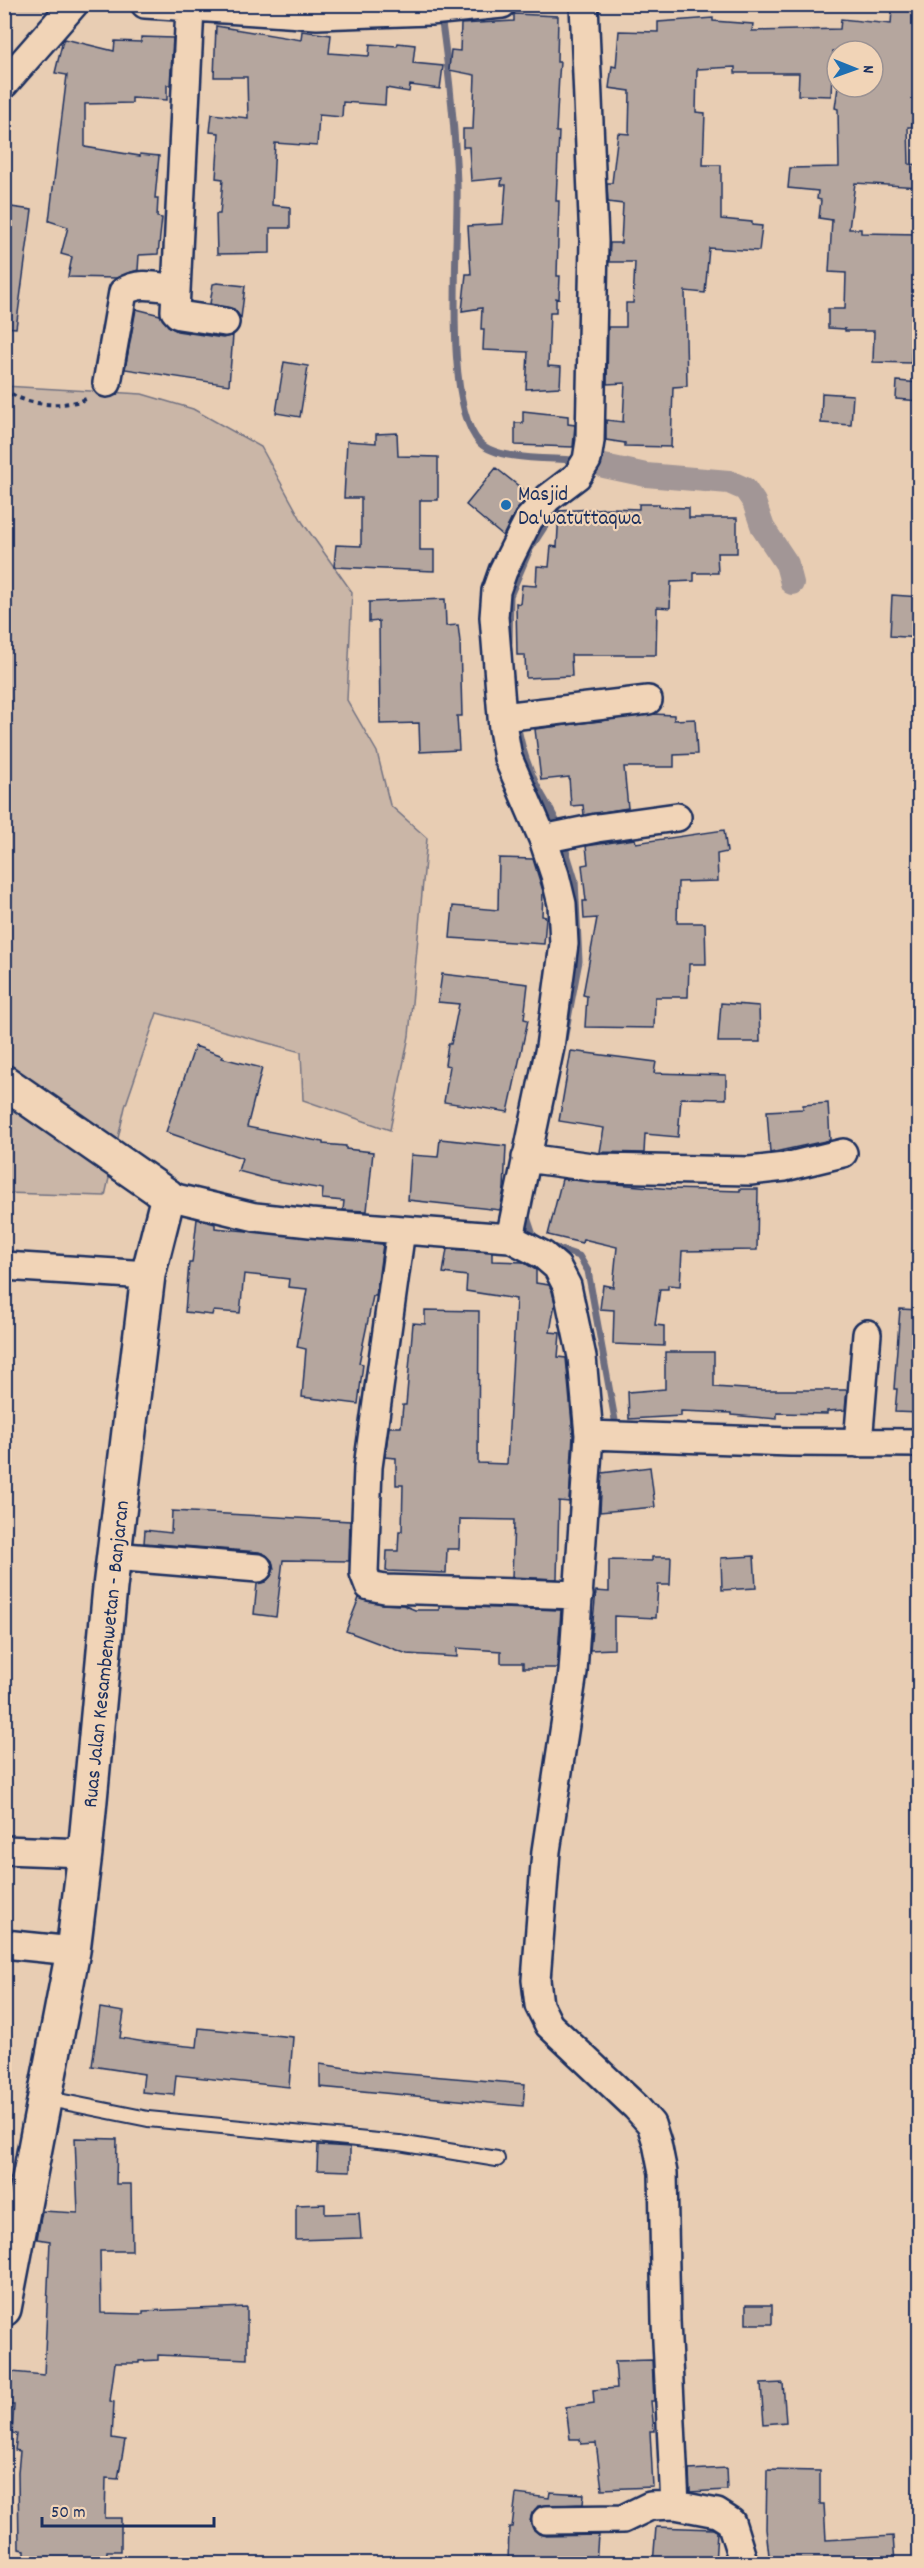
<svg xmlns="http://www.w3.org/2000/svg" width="924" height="2568" font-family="Dekko,sans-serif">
	<rect width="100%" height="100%" fill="#e8cdb3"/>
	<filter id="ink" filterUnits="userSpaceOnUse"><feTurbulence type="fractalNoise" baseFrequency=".0167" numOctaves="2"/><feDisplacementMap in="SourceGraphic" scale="12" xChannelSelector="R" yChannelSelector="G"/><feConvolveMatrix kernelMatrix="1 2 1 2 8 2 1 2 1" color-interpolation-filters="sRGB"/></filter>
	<g filter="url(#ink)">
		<!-- green -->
		<path fill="#cab6a7" stroke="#727282" stroke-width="1.5" d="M 4,386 L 142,394 L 193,409 L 261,447 L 303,523 L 352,592 L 347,700 L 377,752 L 390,805 L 427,838 L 409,1036 L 390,1130 L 303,1100 L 301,1052 L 157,1013 L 125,1107 L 105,1196 L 5,1193 Z"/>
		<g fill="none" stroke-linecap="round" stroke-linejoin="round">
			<!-- stream -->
			<path stroke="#6c6d80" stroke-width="7" d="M 4,5 L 49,5 L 51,14 L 49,17
				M 441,16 C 449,72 455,127 457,183 C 459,239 442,404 480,443 C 497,460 548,458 572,460
				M 509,642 L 510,596 L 530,549 L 559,504
				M 517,722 C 520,743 527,764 536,784 C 544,800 554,813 560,830
				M 563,841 L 575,880 L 579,961 L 563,1045
				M 526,1214 L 533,1235 L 540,1240
				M 550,1246 L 579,1256 L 588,1271 L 615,1420"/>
			<!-- canal -->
			<path stroke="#a29696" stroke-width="24" d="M 604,466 L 646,475 L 729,482 L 745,489 L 754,502 L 763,528 L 787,564 L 792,583"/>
		</g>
		<!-- building -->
		<path fill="#b5a69e" stroke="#1b2f5e" stroke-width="1.5" d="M 892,9 L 920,10 L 920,68 L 917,68 L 912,127 L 908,127 L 909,164 L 920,165 L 920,187 L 855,183 L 849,229 L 861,229 L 861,233 L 920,234 L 920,328 L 913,328 L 911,363 L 873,362 L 874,331 L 845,331 L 845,329 L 828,328 L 828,309 L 845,309 L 846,273 L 829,272 L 832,220 L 819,218 L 821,200 L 817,199 L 818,191 L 788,188 L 790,168 L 839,167 L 838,109 L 835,108 L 838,87 L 873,87 L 873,51 L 833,51 L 831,96 L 798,95 L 799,73 L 735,73 L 735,67 L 697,69 L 696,112 L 705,113 L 703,165 L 721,165 L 721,219 L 752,222 L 752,225 L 762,226 L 759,251 L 709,248 L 705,293 L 685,291 L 687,386 L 673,387 L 671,447 L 625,446 L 625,443 L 606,440 L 606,420 L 623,422 L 625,383 L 607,384 L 608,327 L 626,327 L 626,303 L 633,303 L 635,262 L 609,262 L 610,243 L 621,243 L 623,204 L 608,202 L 607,183 L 612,183 L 618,133 L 629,134 L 630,91 L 609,88 L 612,66 L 616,67 L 619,31 L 658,32 L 658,22 L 713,18 L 713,21 L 753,24 L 752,31 L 840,29 L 841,19 L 891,24 Z
			M 514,14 L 558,16 L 557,62 L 560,62 L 559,75 L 556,132 L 559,132 L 556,201 L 559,201 L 557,276 L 560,276 L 559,299 L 556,298 L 556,312 L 550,312 L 548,366 L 561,367 L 560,387 L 526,389 L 528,352 L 483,350 L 484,329 L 481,329 L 482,308 L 462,311 L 466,274 L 471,274 L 468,226 L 503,224 L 506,185 L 501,185 L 502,178 L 471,181 L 469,147 L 463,147 L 463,129 L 473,129 L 475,75 L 449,70 L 451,50 L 460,51 L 461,24 L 514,21 Z
			M 216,26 L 301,40 L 302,31 L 331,35 L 329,53 L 369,56 L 370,44 L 397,46 L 398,43 L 415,45 L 413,63 L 443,66 L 440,89 L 410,85 L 409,92 L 386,88 L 385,105 L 343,102 L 342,117 L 319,115 L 317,146 L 275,143 L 272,205 L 290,207 L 290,228 L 270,228 L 270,253 L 217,254 L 216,214 L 220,214 L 223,179 L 216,178 L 219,133 L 210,132 L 212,114 L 248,118 L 247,77 L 214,77 Z
			M 141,37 L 173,38 L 170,85 L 167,85 L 167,100 L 132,98 L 132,103 L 85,104 L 85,147 L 140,156 L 140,154 L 159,156 L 155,198 L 158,198 L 157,217 L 162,218 L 158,254 L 139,255 L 138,270 L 116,278 L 68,277 L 72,257 L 61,254 L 68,227 L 49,221 L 67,75 L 55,73 L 63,40 L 65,39 L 114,51 L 115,41 L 141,42 Z
			M 4,206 L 32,210 L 16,328 L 4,327 Z
			M 217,283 L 245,286 L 241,318 L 234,309 L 210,304 L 213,284 Z
			M 136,309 L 160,315 L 168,326 L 177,331 L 223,338 L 233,335 L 229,385 L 125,369 Z
			M 284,362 L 308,366 L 300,417 L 276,413 Z
			M 897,381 L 920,383 L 920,401 L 896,399 Z
			M 822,393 L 853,395 L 851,425 L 821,423 Z
			M 523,411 L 568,416 L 568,424 L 575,425 L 573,447 L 515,445 L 515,423 L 523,423 Z
			M 397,433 L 398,456 L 438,457 L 438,500 L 420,500 L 420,550 L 434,550 L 434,571 L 334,567 L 336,545 L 361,546 L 361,498 L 344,498 L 347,441 L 376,443 L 376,434 Z
			M 496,468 L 530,495 L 515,512 L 503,536 L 466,505 Z
			M 639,504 L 659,504 L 659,507 L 689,508 L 689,518 L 737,518 L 737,553 L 717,553 L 718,573 L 694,573 L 694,581 L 671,582 L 670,608 L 657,607 L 656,655 L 571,655 L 572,676 L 526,678 L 525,655 L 517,655 L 516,603 L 520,604 L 522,585 L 536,586 L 537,566 L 549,567 L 551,546 L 557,547 L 559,511 L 611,508 L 639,509 Z
			M 892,595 L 920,597 L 920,638 L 890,636 Z
			M 445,599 L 446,626 L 458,625 L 460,642 L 462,716 L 457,716 L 459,750 L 420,752 L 419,723 L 380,724 L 379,621 L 369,622 L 369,602 Z
			M 653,714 L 674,715 L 674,720 L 695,719 L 697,754 L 674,755 L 674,767 L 624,767 L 628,808 L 584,815 L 583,805 L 571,806 L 569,777 L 541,780 L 535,729 Z
			M 724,830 L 727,852 L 717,854 L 718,881 L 678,882 L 677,923 L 705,923 L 706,964 L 689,964 L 688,997 L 655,997 L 654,1028 L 585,1027 L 587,996 L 583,995 L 597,918 L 584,919 L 583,901 L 586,901 L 582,865 L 588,864 L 586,846 L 635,839 L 636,843 Z
			M 499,858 L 533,859 L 543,891 L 542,916 L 546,917 L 544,944 L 450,938 L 453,906 L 498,910 Z
			M 442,974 L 528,984 L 524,1019 L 528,1020 L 508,1112 L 444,1102 L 450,1066 L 445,1065 L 448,1044 L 451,1044 L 459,1004 L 438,1002 Z
			M 721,1003 L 759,1006 L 760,1042 L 718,1042 Z
			M 195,1046 L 223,1056 L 222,1058 L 262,1068 L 247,1127 L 323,1142 L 323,1144 L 346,1146 L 346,1149 L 373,1152 L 367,1211 L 343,1210 L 344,1201 L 322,1199 L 323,1189 L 271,1180 L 238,1171 L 242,1158 L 166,1132 Z
			M 571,1051 L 656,1062 L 654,1073 L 726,1075 L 726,1099 L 681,1098 L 678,1137 L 645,1134 L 644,1153 L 600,1152 L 604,1128 L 559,1121 Z
			M 828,1103 L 830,1140 L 770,1153 L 767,1111 L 803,1109 L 803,1105 Z
			M 440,1139 L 506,1146 L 504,1189 L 500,1210 L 408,1200 L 411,1155 L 438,1157 Z
			M 562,1179 L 672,1189 L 740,1191 L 740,1189 L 758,1189 L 757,1250 L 682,1251 L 680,1286 L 668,1285 L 668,1289 L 660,1289 L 655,1325 L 664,1326 L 664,1346 L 613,1344 L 614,1310 L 600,1309 L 603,1285 L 613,1287 L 617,1247 L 583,1239 L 582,1243 L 548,1235 Z
			M 197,1219 L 215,1224 L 215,1228 L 383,1244 L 376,1296 L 373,1296 L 359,1363 L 363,1364 L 358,1404 L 302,1397 L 306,1349 L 297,1347 L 307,1289 L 288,1287 L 289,1279 L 244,1274 L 240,1313 L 213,1311 L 212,1315 L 185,1312 L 189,1263 L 192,1263 Z
			M 447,1249 L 492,1252 L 492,1261 L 523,1262 L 536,1270 L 536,1283 L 549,1285 L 552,1291 L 555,1303 L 550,1332 L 560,1333 L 558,1357 L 566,1358 L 573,1435 L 569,1502 L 559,1501 L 557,1579 L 512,1577 L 514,1520 L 460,1519 L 459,1549 L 447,1549 L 446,1573 L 386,1571 L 387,1551 L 398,1551 L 399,1531 L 402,1531 L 403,1485 L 396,1485 L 396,1458 L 385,1457 L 389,1427 L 401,1427 L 403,1405 L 406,1405 L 413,1323 L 425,1324 L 425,1310 L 479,1311 L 478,1463 L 507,1464 L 516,1299 L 466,1291 L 467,1276 L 443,1273 Z
			M 900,1309 L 920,1310 L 920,1413 L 895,1412 L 897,1389 L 894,1389 Z
			M 665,1352 L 714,1352 L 714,1387 L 761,1390 L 847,1390 L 845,1410 L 827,1411 L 827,1414 L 777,1413 L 777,1419 L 731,1415 L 731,1413 L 681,1411 L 681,1416 L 629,1419 L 628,1392 L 665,1389 Z
			M 650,1467 L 655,1507 L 600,1512 L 602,1473 Z
			M 172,1511 L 350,1521 L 349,1561 L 283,1560 L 276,1617 L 254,1614 L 257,1584 L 265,1582 L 271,1576 L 274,1569 L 272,1561 L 266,1555 L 259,1552 L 144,1543 L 145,1530 L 171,1533 Z
			M 754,1556 L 756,1588 L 722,1590 L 721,1558 Z
			M 652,1557 L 671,1557 L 670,1585 L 658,1585 L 656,1618 L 614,1616 L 614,1649 L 590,1650 L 596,1591 L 609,1592 L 609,1560 L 652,1561 Z
			M 359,1598 L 382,1604 L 403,1605 L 415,1610 L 439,1610 L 439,1606 L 561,1610 L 557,1668 L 523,1668 L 523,1663 L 501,1663 L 501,1651 L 457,1648 L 457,1657 L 407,1654 L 346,1631 Z
			M 100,2008 L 124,2012 L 120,2038 L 145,2042 L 197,2047 L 199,2028 L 293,2037 L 289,2087 L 176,2075 L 174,2095 L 142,2092 L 144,2074 L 92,2066 Z
			M 320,2064 L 359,2070 L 525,2084 L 523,2106 L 320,2087 Z
			M 75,2138 L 117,2139 L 116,2184 L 131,2184 L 132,2251 L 100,2251 L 101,2313 L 143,2314 L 143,2311 L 247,2307 L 247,2359 L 158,2355 L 158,2360 L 139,2361 L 139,2363 L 115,2363 L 110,2401 L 114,2402 L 112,2438 L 125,2440 L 118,2479 L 106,2478 L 105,2518 L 121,2518 L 121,2551 L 107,2551 L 106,2564 L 25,2564 L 25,2550 L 19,2549 L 18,2472 L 20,2451 L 15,2450 L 17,2434 L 12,2433 L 14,2405 L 8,2405 L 12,2372 L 44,2375 L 50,2241 L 37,2239 L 42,2211 L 78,2213 Z
			M 318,2145 L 350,2147 L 350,2171 L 317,2170 Z
			M 325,2204 L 325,2214 L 359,2213 L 361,2238 L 296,2240 L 296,2205 Z
			M 746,2305 L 772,2305 L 772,2324 L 746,2324 Z
			M 652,2360 L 654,2401 L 651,2401 L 654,2431 L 650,2431 L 653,2487 L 602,2489 L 596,2443 L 581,2444 L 580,2439 L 570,2439 L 566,2407 L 594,2403 L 593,2390 L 617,2388 L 615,2361 Z
			M 783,2383 L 786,2422 L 764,2424 L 761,2384 Z
			M 726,2468 L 727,2490 L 690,2492 L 689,2470 Z
			M 767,2470 L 820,2471 L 820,2504 L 824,2504 L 826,2540 L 893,2536 L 895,2563 L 770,2564 L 766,2529 Z
			M 550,2492 L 584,2494 L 583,2504 L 538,2506 L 532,2513 L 530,2521 L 533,2529 L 539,2534 L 546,2536 L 598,2535 L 596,2564 L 508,2564 L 509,2527 L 512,2527 L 516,2494 L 549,2498 Z
			M 656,2527 L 713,2529 L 717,2531 L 715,2564 L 653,2564 Z"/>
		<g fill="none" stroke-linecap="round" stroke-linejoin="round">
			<defs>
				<path id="service" d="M 44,2098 L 148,2119 L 399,2143 L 497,2159"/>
				<path id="minor" d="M 145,4 L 317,15 L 430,11 L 502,4
					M 190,8 L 175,311 L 179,315 L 225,322
					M 4,84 L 74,4
					M 107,383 L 123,292 C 139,281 158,287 176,289
					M 502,717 L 648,700
					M 543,839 L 597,828 L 677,817
					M 526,1158 L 599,1168 L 750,1171 L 785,1167 L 843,1153
					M 168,1196 L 255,1217 L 310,1223 L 510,1238 L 543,1255 L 557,1267 L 567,1286 L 582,1357 L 589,1435 L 573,1672 L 546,1851 L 536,1980 L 539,2005 L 549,2025 L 636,2107 L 651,2124 L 657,2143 L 663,2173 L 666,2321 L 675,2505 L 717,2513 L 731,2522 L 744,2564
					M 401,1230 L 368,1467 L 364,1573 L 369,1586 L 385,1589 L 579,1595
					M 510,1238 L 550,1047 L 564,944 L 562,904 L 555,875 L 543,839 L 508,758 L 503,729 L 494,617 L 496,591 L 503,571 L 529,519 L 548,498 L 577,476 L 587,460 L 590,441 L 594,241 L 584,4
					M 4,1266 L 148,1275
					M 589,1435 L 791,1442 L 920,1443
					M 858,1443 L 867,1334
					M 113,1556 L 258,1568
					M 4,1850 L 85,1853
					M 4,1944 L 73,1951
					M 546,2520 L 623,2519 L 650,2506 L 675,2505"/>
				<path id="secondary" d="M 4,1082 L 168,1196 L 148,1275 L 110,1587 L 85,1853 L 73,1951 L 4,2309"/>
			</defs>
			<!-- service casing -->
			<use href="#service" stroke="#1b2f5e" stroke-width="18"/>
			<!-- minor casing -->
			<use href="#minor" stroke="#1b2f5e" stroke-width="32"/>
			<!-- secondary casing -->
			<use href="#secondary" stroke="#1b2f5e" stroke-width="38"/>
			<!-- path -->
			<path stroke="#1b2f5e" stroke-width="4" stroke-dasharray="4.5 4.5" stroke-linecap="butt" d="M 4,389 C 26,407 64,408 89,398"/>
			<!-- service -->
			<use href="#service" stroke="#f1d4b7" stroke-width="14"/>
			<!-- minor -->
			<use href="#minor" stroke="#f1d4b7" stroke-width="27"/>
			<!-- secondary -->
			<use href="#secondary" stroke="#f1d4b7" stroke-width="33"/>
		</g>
	</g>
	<!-- markers -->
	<circle fill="#1f6fb2" stroke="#f1d4b7" stroke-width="2" cx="506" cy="505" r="6"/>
	<g text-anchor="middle" stroke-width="4.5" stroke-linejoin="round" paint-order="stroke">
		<!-- poi labels -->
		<g font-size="21" fill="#1b2f5e" stroke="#f1d4b7" text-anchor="start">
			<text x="518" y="500">Masjid<tspan x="518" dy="24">Da'watuttaqwa</tspan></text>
		</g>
		<!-- street labels -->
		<g font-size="21" fill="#1b2f5e" stroke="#f1d4b7">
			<text transform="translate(105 1654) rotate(-84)" y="7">Ruas Jalan Kesambenwetan - Banjaran</text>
		</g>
	</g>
	<!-- margin -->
	<rect width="924" height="2568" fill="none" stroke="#f1d4b7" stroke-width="24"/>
	<rect x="12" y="12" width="900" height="2544" fill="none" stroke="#1b2f5e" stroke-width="2" filter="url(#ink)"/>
	<!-- north arrow -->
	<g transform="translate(855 69) rotate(91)"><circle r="28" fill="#f1d4b7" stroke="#9b9293" stroke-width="1.5"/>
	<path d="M0-4.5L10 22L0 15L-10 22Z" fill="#1f6fb2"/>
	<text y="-9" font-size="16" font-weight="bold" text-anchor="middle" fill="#1b2f5e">N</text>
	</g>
	<!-- scale -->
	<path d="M42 2517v9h172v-9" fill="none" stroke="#1b2f5e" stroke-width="3"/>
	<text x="51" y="2517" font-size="18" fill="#1b2f5e" stroke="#f1d4b7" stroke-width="4.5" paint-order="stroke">50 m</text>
</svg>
